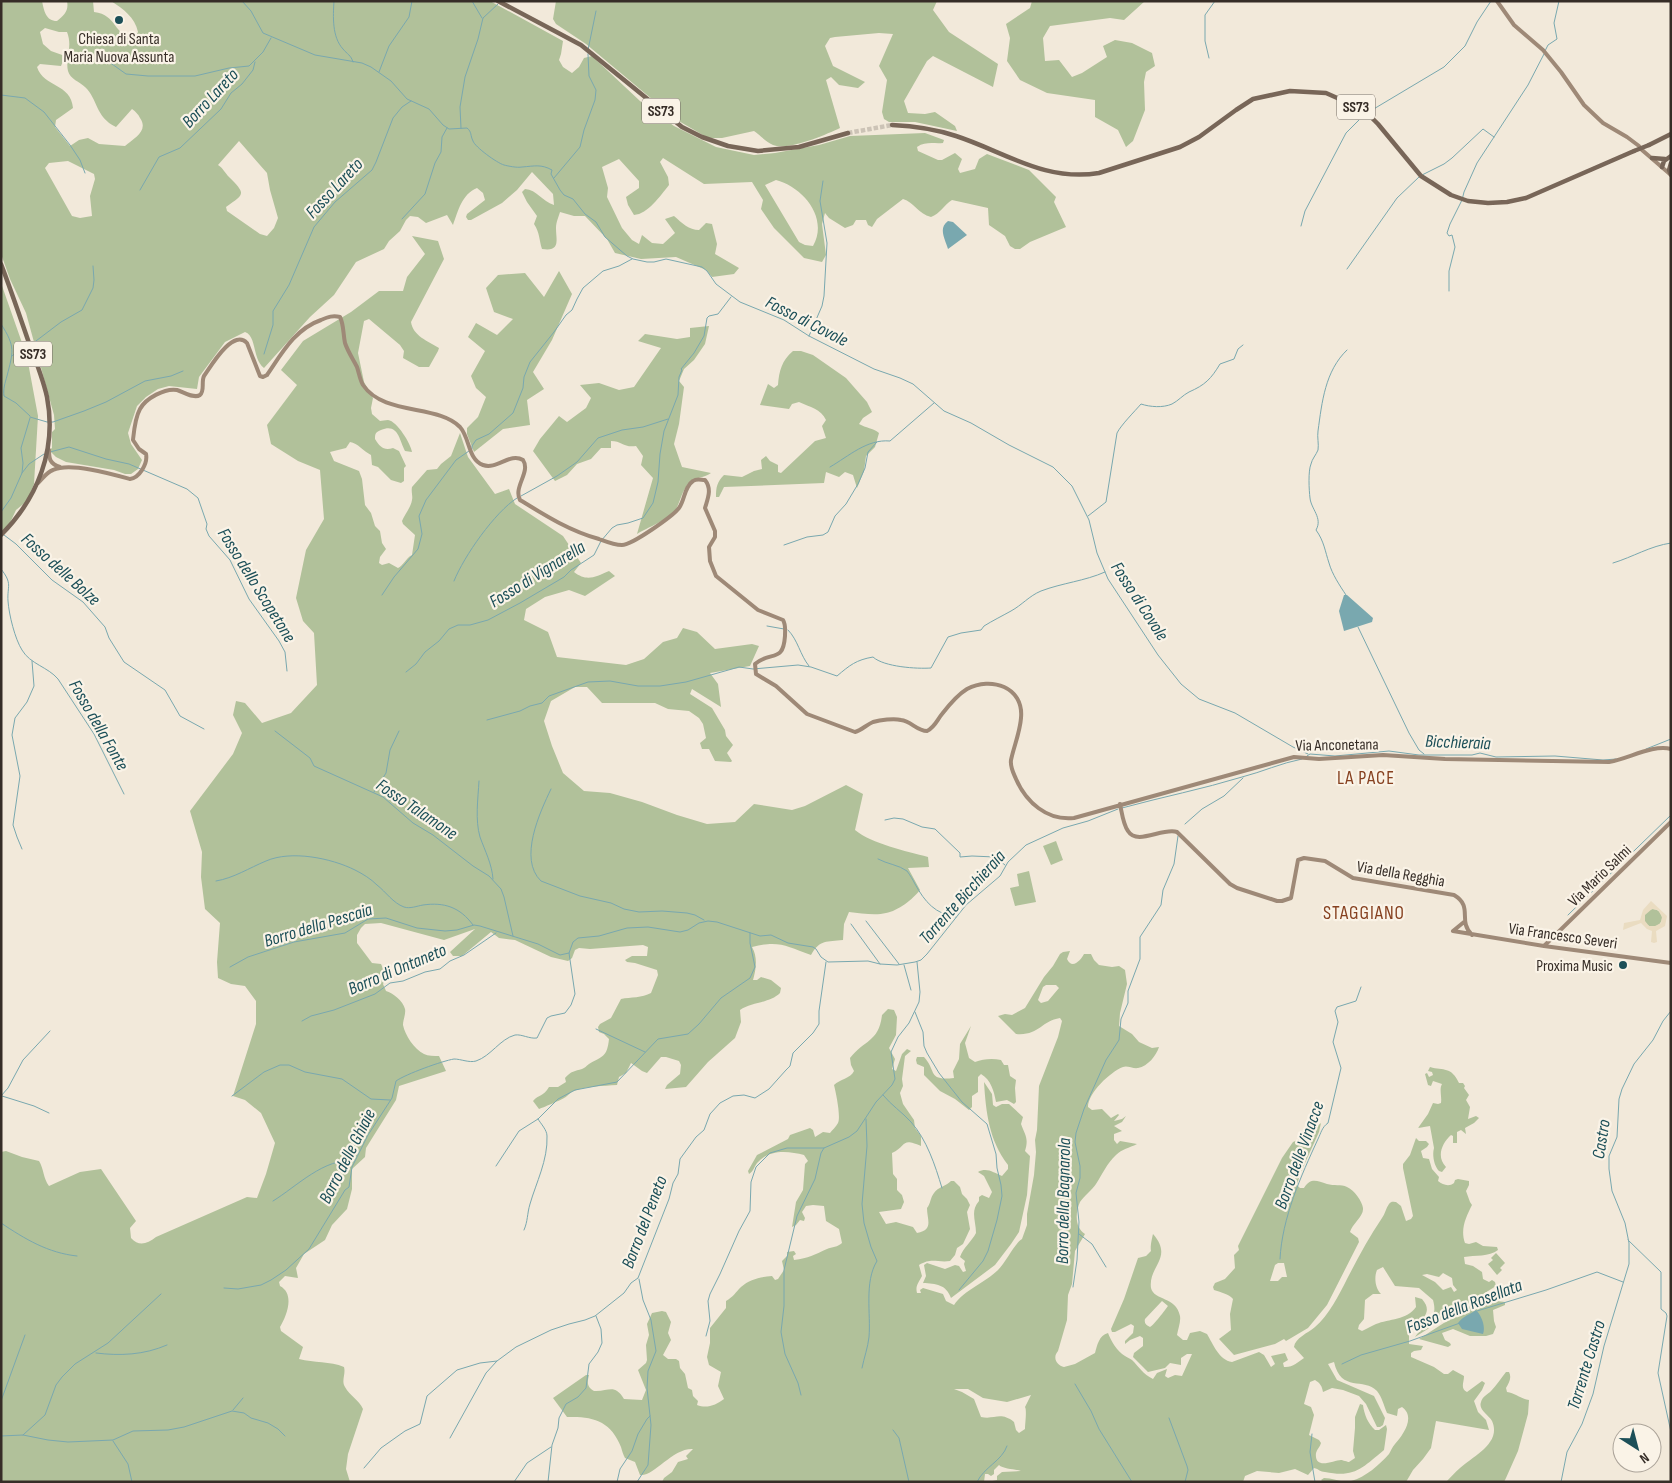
<svg xmlns="http://www.w3.org/2000/svg" width="1672" height="1483" font-family="'Sofia Sans Condensed',sans-serif">
	<rect width="100%" height="100%" fill="#f2e9da"/>
	<!-- green -->
	<path fill="#b1c19a" fill-rule="evenodd" d="M 1,1 L 42,1 C 44,11 46,21 57,21 C 64,15 69,11 67,1 L 93,1 L 94,12 C 118,15 112,35 135,38 L 138,32 C 135,17 123,9 111,1 L 490,1 L 563,41 L 561,54 L 559,60 L 563,67 L 572,73 L 579,67 L 584,58 L 592,56 L 640,101 L 674,126 L 716,147 L 754,155 L 775,153 L 819,145 L 850,136 L 925,133 L 944,140 L 943,143 C 934,144 926,141 917,147 L 918,151 L 938,160 L 942,160 L 955,153 L 962,159 L 958,169 L 960,173 L 975,169 L 979,159 L 987,154 L 1029,170 L 1056,197 L 1054,202 L 1066,227 L 1030,242 L 1020,249 L 1015,249 L 1010,246 L 1005,236 L 989,225 L 988,208 L 952,200 C 944,205 940,214 931,217 C 918,214 914,202 903,199 L 877,219 L 872,227 L 868,225 L 866,220 L 856,220 L 853,225 L 845,228 L 829,218 L 825,213 L 822,224 L 826,255 L 822,262 L 804,258 L 774,228 L 761,209 L 763,200 L 752,182 L 704,184 L 663,158 L 660,162 L 668,177 L 669,185 C 660,196 648,214 634,215 L 628,205 L 626,197 L 639,188 L 639,181 L 619,159 L 602,167 L 608,188 L 607,197 L 622,228 L 632,240 L 639,244 L 642,235 L 652,243 L 663,244 L 675,233 L 665,219 L 674,216 C 682,223 689,230 699,230 L 706,223 L 712,224 L 717,244 L 715,254 L 739,268 L 734,274 L 712,277 L 706,270 L 676,257 L 641,259 L 615,253 L 607,239 L 585,216 L 574,216 L 560,212 C 559,216 556,222 556,228 C 556,240 561,252 542,249 C 539,240 540,233 534,224 L 537,216 L 527,202 L 522,192 L 525,189 C 537,190 542,201 554,205 L 553,194 L 532,172 L 517,190 L 502,203 L 471,220 L 468,220 L 466,217 L 467,214 L 485,200 L 483,193 L 477,188 C 462,194 458,211 453,225 L 447,215 L 426,223 L 418,217 L 410,216 L 406,220 L 400,231 L 389,241 L 384,249 L 356,262 L 334,295 L 310,317 L 264,368 C 252,359 257,336 245,332 L 225,342 L 199,377 L 197,389 L 169,386 L 158,389 L 146,397 L 137,406 L 128,433 L 131,444 L 142,460 L 138,469 L 131,474 L 125,474 L 114,470 L 66,462 L 56,457 L 49,450 L 52,448 L 52,432 L 55,429 L 54,415 L 26,313 L 10,279 L 1,254 ZM 45,28 L 59,32 L 67,32 C 73,47 65,59 68,71 C 70,79 80,82 85,87 C 98,99 95,117 116,127 L 132,109 C 136,112 138,114 140,118 C 149,131 134,138 125,146 L 99,144 L 88,138 L 79,140 L 70,146 L 55,127 L 56,120 L 73,108 C 71,83 44,88 37,67 L 40,64 L 61,66 L 65,56 L 51,51 L 43,44 L 40,32 ZM 239,141 L 267,173 L 270,190 L 278,218 L 274,228 L 267,236 L 260,234 L 227,211 L 226,207 C 245,194 246,194 229,177 C 225,173 223,168 218,165 ZM 68,161 L 94,174 L 95,179 L 90,196 L 92,216 L 80,218 L 72,216 L 45,168 L 49,163 ZM 776,180 C 803,187 829,218 813,246 L 805,245 L 799,242 L 765,185 Z
		M 556,1 L 937,1 L 933,10 L 949,32 L 998,64 L 993,87 L 933,56 L 927,61 L 904,101 L 908,113 L 925,114 L 935,112 L 955,126 L 957,131 L 915,122 L 889,122 L 884,119 L 882,112 L 887,80 L 879,66 L 893,34 L 879,33 L 835,37 L 830,38 L 825,46 L 833,66 L 865,82 L 858,88 L 839,85 L 831,77 L 826,80 L 840,128 C 825,135 788,151 773,145 C 766,142 760,135 754,131 L 722,138 L 708,138 L 677,120 L 586,44 L 556,24 L 553,19 Z
		M 1032,1 L 1145,1 L 1124,20 L 1110,18 L 1050,26 L 1043,38 L 1045,61 L 1059,60 L 1072,77 L 1082,73 L 1107,57 L 1103,46 L 1115,40 L 1132,43 L 1152,53 L 1155,66 L 1146,72 L 1144,82 L 1145,110 L 1133,141 L 1126,147 L 1118,130 L 1095,117 L 1095,100 L 1047,93 L 1020,80 L 1007,61 L 1010,38 L 1006,24 L 1030,8 Z
		M 412,236 L 438,241 L 444,259 L 411,322 C 413,336 428,341 439,348 L 438,351 L 429,367 L 419,367 L 403,358 L 404,351 L 400,345 L 369,319 L 364,321 L 358,353 L 364,382 L 373,398 L 371,408 L 372,414 L 380,421 C 382,421 385,420 388,420 C 397,421 411,444 412,452 L 405,451 C 399,439 398,423 381,430 C 376,432 375,433 375,439 C 380,447 384,451 393,448 L 399,451 L 406,466 L 404,468 L 404,481 L 401,483 L 391,480 L 378,467 L 372,465 L 371,455 C 363,451 358,443 350,442 L 346,448 L 330,452 L 334,461 L 359,471 L 362,479 L 365,505 L 371,513 L 375,526 L 380,531 L 382,543 L 386,549 L 380,557 L 379,563 L 382,565 L 389,563 L 398,568 C 403,566 406,558 412,555 L 415,535 L 403,524 L 402,521 C 405,514 411,507 412,500 C 413,496 411,492 412,487 L 427,470 L 437,469 L 441,464 L 451,456 L 460,433 L 468,457 L 495,494 L 509,489 L 515,504 L 563,536 L 581,563 L 574,572 C 587,582 595,577 609,571 L 615,576 L 585,596 L 569,590 L 545,597 L 526,609 L 524,620 L 548,632 L 557,657 L 626,665 L 644,659 L 663,642 L 677,638 L 683,628 L 697,632 L 715,649 L 752,644 L 759,646 L 750,666 L 710,673 L 718,684 L 721,707 L 692,689 L 690,694 L 712,708 L 725,730 L 726,736 L 733,745 L 727,753 L 732,761 L 731,762 L 715,761 L 709,749 L 702,749 L 700,743 L 706,738 L 703,724 L 699,718 L 689,711 L 668,709 L 655,703 L 602,703 L 587,687 L 575,687 L 551,701 L 544,721 L 552,746 L 563,773 L 584,791 L 610,793 L 642,802 L 677,815 L 707,824 L 735,822 L 754,804 L 792,810 L 805,806 L 846,785 L 863,794 L 855,830 C 872,844 906,851 928,857 L 929,867 L 908,868 L 920,890 C 913,899 898,911 886,913 C 875,916 861,913 849,912 L 844,924 L 843,940 C 827,942 820,939 811,955 C 786,946 779,940 752,947 C 758,957 756,970 753,980 L 757,980 L 761,977 L 771,980 L 781,988 L 780,993 C 770,1003 752,1002 740,1010 L 741,1022 L 735,1038 L 708,1062 L 686,1087 L 665,1089 L 667,1085 L 680,1074 L 681,1065 L 679,1061 L 666,1057 L 661,1057 L 647,1073 L 642,1071 L 631,1063 L 626,1073 L 619,1077 L 617,1085 C 603,1086 587,1086 574,1091 C 570,1092 568,1096 564,1098 C 561,1100 542,1108 539,1109 L 533,1101 C 539,1094 543,1097 549,1087 L 558,1087 L 566,1082 L 565,1078 C 571,1071 575,1071 582,1069 C 585,1068 586,1066 589,1064 C 603,1056 607,1057 609,1039 L 604,1034 L 599,1032 L 598,1027 L 600,1024 L 611,1018 L 621,999 C 631,997 642,998 651,993 L 658,975 L 657,970 L 635,963 L 627,962 L 625,960 L 632,956 L 647,956 L 648,947 L 643,945 L 590,949 L 579,948 L 575,950 L 572,958 L 568,961 L 551,957 L 515,940 L 499,938 L 491,932 L 462,956 L 453,956 L 450,952 L 475,929 L 444,940 L 381,923 L 365,924 L 361,928 L 357,935 L 357,943 L 372,963 L 381,964 L 387,977 L 383,984 L 386,991 C 393,993 403,1001 405,1009 C 406,1014 403,1020 403,1025 C 405,1035 414,1049 424,1054 C 428,1056 434,1056 439,1056 L 446,1071 L 399,1086 L 396,1100 L 366,1148 L 365,1157 L 352,1169 L 352,1189 L 347,1209 L 332,1225 L 325,1240 L 304,1254 L 296,1268 L 298,1278 L 285,1276 L 279,1282 L 280,1286 C 295,1294 287,1315 280,1327 L 281,1331 L 303,1347 L 299,1359 C 314,1363 330,1361 344,1367 C 346,1374 341,1381 345,1387 C 350,1396 359,1400 363,1409 L 348,1454 L 346,1469 L 350,1482 L 1,1482 L 1,1152 L 6,1151 L 22,1157 L 39,1161 C 44,1169 43,1178 49,1186 L 80,1172 L 101,1169 L 136,1221 L 130,1228 L 131,1238 C 139,1247 147,1244 156,1237 L 247,1197 L 257,1198 L 266,1174 L 275,1143 L 261,1113 L 245,1100 L 233,1096 L 256,1024 L 256,1001 L 245,986 L 231,984 L 218,978 L 217,962 L 220,923 L 205,909 L 201,877 L 202,852 L 190,811 L 233,754 L 242,733 L 233,715 L 236,701 L 245,703 L 262,723 L 291,713 L 317,685 L 314,633 L 303,621 L 296,598 L 306,550 L 324,519 L 320,470 L 298,461 L 271,444 L 267,425 L 297,385 L 281,370 L 303,341 L 351,312 L 379,291 L 403,291 L 407,277 L 425,254 Z
		M 559,271 L 572,294 L 552,340 L 533,372 L 544,389 L 527,400 L 530,425 L 503,429 L 474,452 L 467,434 L 467,428 L 478,417 L 486,397 L 476,388 L 471,376 L 485,351 L 468,337 L 476,323 L 497,335 L 513,319 L 494,312 L 486,288 L 498,275 L 525,273 L 544,297 Z
		M 1,283 L 27,357 L 38,416 L 34,484 L 27,501 L 16,510 L 9,525 L 1,532 Z
		M 709,326 L 705,344 L 694,360 L 684,369 L 679,381 L 684,387 L 679,424 L 674,444 L 682,467 L 711,473 C 705,478 695,477 690,482 C 681,491 681,501 675,511 C 669,519 647,528 637,534 L 653,478 L 641,465 L 643,456 L 636,446 C 624,448 622,441 611,441 L 611,448 L 601,448 L 591,459 L 577,464 L 567,475 L 555,481 L 533,451 L 540,439 L 559,416 L 567,422 L 586,408 L 591,398 L 580,385 L 599,383 L 619,390 L 634,387 L 661,348 L 638,341 L 645,334 L 677,339 L 690,337 L 690,328 Z
		M 793,351 L 801,351 L 813,355 L 846,378 L 867,402 L 872,412 L 863,418 L 859,424 C 866,428 873,428 879,433 L 875,447 L 866,456 L 864,471 L 857,488 L 853,475 L 845,472 L 839,477 L 826,472 L 824,483 L 724,487 L 719,497 L 716,497 C 716,487 717,482 724,475 L 742,477 L 754,471 L 762,469 L 761,460 L 766,456 L 770,461 L 778,465 L 778,472 L 781,473 L 815,441 L 826,438 L 822,426 L 826,420 C 821,409 810,407 799,402 L 792,404 L 789,409 L 760,405 L 768,384 L 774,388 L 778,385 C 779,371 782,360 793,351 Z
		M 1056,841 L 1063,860 L 1051,865 L 1043,846 Z
		M 1029,871 L 1036,902 L 1015,906 L 1010,888 L 1019,886 L 1017,874 Z
		M1644 918a9 9 0 1 1 18 0a9 9 0 1 1-18 0Z
		M 1070,951 L 1067,959 C 1072,970 1081,960 1084,954 L 1091,954 L 1094,960 L 1099,965 L 1112,967 L 1119,966 L 1125,970 L 1127,984 L 1120,1013 L 1119,1026 L 1132,1034 L 1139,1042 L 1152,1048 L 1159,1047 C 1156,1056 1148,1066 1138,1068 C 1133,1069 1127,1065 1123,1067 C 1110,1072 1088,1093 1088,1107 L 1092,1110 L 1102,1109 L 1111,1118 L 1118,1114 L 1119,1115 L 1114,1121 L 1122,1119 L 1126,1116 L 1122,1122 L 1114,1126 L 1122,1131 L 1114,1134 L 1114,1140 L 1117,1144 L 1120,1141 L 1137,1144 C 1129,1148 1122,1149 1116,1155 C 1107,1163 1102,1175 1096,1184 C 1092,1190 1084,1196 1080,1202 C 1075,1213 1075,1228 1085,1234 L 1075,1251 L 1072,1284 L 1068,1295 L 1067,1320 L 1058,1351 C 1052,1358 1057,1365 1064,1367 L 1075,1364 L 1095,1353 C 1097,1346 1099,1335 1108,1333 C 1111,1341 1117,1351 1125,1356 C 1127,1357 1130,1359 1132,1360 C 1139,1367 1143,1374 1153,1379 L 1157,1373 L 1167,1369 L 1165,1376 L 1168,1378 L 1175,1375 L 1182,1376 L 1192,1354 L 1187,1354 L 1181,1358 L 1181,1365 L 1170,1363 L 1165,1368 L 1148,1372 L 1133,1357 L 1134,1353 L 1143,1346 L 1143,1338 L 1140,1336 L 1130,1340 L 1125,1344 L 1125,1341 L 1133,1333 L 1134,1326 L 1131,1324 L 1115,1332 L 1112,1332 L 1111,1329 L 1124,1299 L 1138,1258 L 1146,1256 L 1151,1251 C 1150,1247 1152,1238 1153,1234 C 1174,1258 1148,1266 1151,1288 C 1154,1301 1176,1296 1180,1316 C 1181,1322 1178,1329 1177,1335 L 1183,1340 L 1187,1340 L 1190,1333 L 1200,1331 L 1207,1334 C 1213,1344 1219,1360 1232,1362 L 1259,1352 L 1264,1355 L 1271,1367 L 1275,1364 L 1271,1356 L 1285,1353 L 1288,1360 L 1283,1363 L 1284,1367 C 1292,1368 1298,1362 1304,1358 L 1294,1347 C 1295,1338 1308,1333 1315,1327 C 1329,1315 1339,1295 1347,1279 C 1358,1258 1369,1237 1382,1218 C 1385,1214 1386,1208 1389,1204 C 1392,1201 1392,1202 1396,1202 L 1401,1206 L 1406,1221 L 1411,1219 L 1413,1216 L 1403,1168 L 1403,1164 L 1410,1155 L 1416,1138 L 1419,1141 L 1426,1141 L 1429,1144 L 1427,1147 L 1421,1151 L 1423,1158 L 1429,1159 L 1432,1169 L 1439,1177 L 1438,1181 C 1443,1185 1449,1187 1454,1183 L 1455,1180 L 1458,1179 L 1469,1181 L 1469,1185 L 1466,1191 L 1470,1202 L 1472,1205 C 1466,1217 1460,1229 1465,1243 L 1469,1244 L 1476,1242 L 1483,1246 L 1497,1247 L 1498,1250 C 1489,1257 1475,1255 1464,1257 L 1465,1264 L 1473,1266 L 1482,1272 L 1483,1279 L 1489,1282 L 1492,1280 L 1495,1282 L 1496,1286 L 1415,1337 C 1424,1324 1439,1321 1433,1300 L 1419,1288 L 1395,1286 L 1383,1267 L 1377,1270 C 1374,1277 1375,1288 1381,1294 L 1373,1294 L 1365,1300 L 1364,1319 L 1359,1325 L 1358,1329 L 1362,1331 C 1367,1329 1371,1326 1376,1324 C 1389,1319 1407,1320 1416,1307 L 1415,1297 L 1422,1299 C 1437,1316 1413,1323 1409,1335 C 1409,1336 1409,1342 1409,1344 L 1423,1346 L 1421,1350 L 1414,1351 L 1411,1353 L 1411,1357 L 1434,1367 L 1444,1374 L 1448,1374 L 1453,1370 L 1464,1376 C 1464,1383 1460,1388 1467,1392 L 1482,1381 L 1485,1383 L 1482,1390 L 1474,1401 L 1478,1412 L 1486,1420 L 1489,1430 L 1436,1421 L 1431,1448 L 1423,1459 L 1413,1470 L 1406,1482 L 1323,1482 L 1321,1480 L 1324,1478 C 1333,1478 1342,1483 1351,1481 C 1366,1477 1379,1465 1389,1454 C 1391,1451 1392,1447 1395,1444 C 1403,1435 1416,1417 1402,1407 L 1398,1409 L 1397,1416 L 1387,1413 C 1384,1406 1382,1397 1377,1391 C 1364,1377 1341,1393 1334,1362 L 1328,1364 L 1337,1380 L 1374,1396 L 1385,1418 L 1383,1425 L 1380,1427 L 1377,1427 L 1366,1404 L 1359,1396 L 1343,1390 L 1332,1388 L 1323,1392 C 1322,1386 1320,1383 1315,1380 L 1310,1382 L 1304,1404 L 1311,1407 L 1314,1415 L 1309,1435 L 1319,1440 L 1321,1443 C 1320,1447 1317,1449 1316,1453 C 1314,1471 1334,1460 1341,1460 C 1342,1460 1348,1462 1349,1462 L 1355,1458 L 1353,1451 L 1355,1428 L 1355,1417 L 1360,1404 L 1363,1405 C 1364,1414 1368,1424 1375,1430 L 1379,1430 L 1386,1425 L 1387,1429 L 1384,1450 C 1362,1468 1355,1478 1325,1472 C 1320,1472 1319,1469 1314,1468 L 1308,1475 L 1295,1469 L 1279,1473 L 1257,1471 L 1245,1476 L 1243,1482 L 988,1482 L 997,1480 L 997,1476 L 1002,1472 L 1021,1471 C 1015,1469 1003,1469 999,1465 L 994,1470 L 994,1474 L 991,1476 L 988,1474 L 985,1474 L 984,1482 L 662,1482 L 664,1478 L 672,1472 L 678,1462 L 688,1459 L 686,1456 L 693,1449 C 672,1448 654,1477 640,1475 L 635,1462 L 625,1458 C 623,1454 622,1451 621,1447 C 611,1421 593,1416 567,1417 L 553,1398 L 586,1375 L 589,1375 C 587,1383 587,1387 594,1391 C 609,1392 614,1383 624,1399 L 642,1400 L 646,1390 L 638,1370 L 646,1363 L 647,1360 L 646,1345 L 649,1335 L 647,1324 L 652,1313 L 662,1311 L 666,1312 L 671,1322 L 668,1333 L 671,1340 L 663,1355 L 668,1359 L 676,1359 L 679,1361 L 680,1368 L 685,1374 L 688,1388 L 692,1390 L 693,1396 L 698,1401 L 697,1405 C 707,1409 716,1405 724,1399 L 718,1386 L 721,1372 L 709,1365 L 707,1357 L 710,1343 L 710,1328 L 726,1308 L 726,1301 C 733,1297 736,1292 741,1287 C 750,1279 761,1277 772,1276 L 775,1280 L 778,1279 L 784,1270 L 782,1261 L 787,1256 L 787,1252 L 794,1251 L 796,1254 L 793,1256 L 794,1260 C 809,1258 814,1255 827,1249 C 832,1247 838,1247 842,1243 L 839,1229 L 826,1221 L 824,1206 L 813,1205 L 806,1206 L 802,1212 L 805,1218 L 804,1221 L 800,1220 L 796,1225 L 792,1227 L 796,1202 L 803,1190 L 805,1164 L 808,1161 L 804,1155 C 789,1151 770,1149 758,1162 C 754,1166 754,1171 749,1174 L 748,1171 L 757,1155 L 788,1139 L 790,1135 L 810,1128 L 813,1130 L 815,1137 L 823,1132 L 830,1133 C 832,1130 836,1127 838,1123 C 841,1117 836,1093 834,1085 C 840,1079 850,1079 854,1071 L 851,1065 L 850,1058 C 864,1040 879,1042 882,1015 L 888,1009 L 894,1010 L 897,1017 L 896,1035 L 889,1048 L 895,1059 L 892,1069 L 896,1071 L 902,1054 L 907,1049 L 911,1051 L 905,1056 L 902,1079 L 903,1086 L 900,1093 L 903,1104 L 914,1120 L 915,1128 L 921,1136 L 921,1146 C 901,1137 907,1146 892,1153 L 893,1174 L 897,1179 L 897,1190 L 902,1195 L 904,1202 L 901,1209 L 879,1212 L 886,1224 L 896,1222 L 913,1227 L 917,1233 C 934,1230 927,1220 927,1208 C 931,1203 930,1198 934,1193 C 938,1187 946,1186 951,1181 L 954,1181 L 960,1187 L 962,1194 L 967,1199 L 970,1205 L 967,1212 L 970,1229 L 963,1244 L 957,1248 L 955,1255 L 950,1261 C 937,1263 932,1257 919,1265 L 922,1276 C 919,1282 915,1286 917,1293 L 921,1293 L 920,1290 L 923,1288 L 943,1294 L 946,1301 L 954,1305 C 964,1290 985,1283 998,1270 C 1006,1262 1015,1243 1022,1239 L 1027,1225 L 1027,1214 L 1034,1175 L 1036,1152 L 1035,1140 L 1037,1130 L 1039,1086 L 1058,1037 L 1062,1021 L 1060,1018 C 1041,1021 1039,1036 1016,1034 L 998,1016 L 1005,1014 L 1012,1015 L 1025,1008 L 1044,977 L 1053,966 L 1060,954 L 1063,952 ZM 1046,985 L 1056,985 L 1059,988 L 1048,1001 L 1041,1003 L 1038,1000 L 1043,987 ZM 1443,1273 L 1452,1278 L 1453,1285 L 1457,1290 L 1454,1292 L 1451,1287 L 1443,1290 L 1435,1282 L 1422,1275 L 1427,1274 L 1439,1277 ZM 1162,1301 L 1168,1306 C 1165,1310 1154,1325 1150,1327 C 1146,1325 1144,1323 1145,1319 ZM 954,1389 L 968,1389 L 983,1398 L 1007,1402 L 1031,1395 L 1025,1407 C 1027,1410 1025,1424 1025,1429 L 1019,1433 L 1016,1430 L 1014,1422 C 1000,1411 995,1420 981,1417 L 974,1399 L 962,1392 Z
		M 971,1026 L 965,1043 L 969,1058 L 975,1062 C 983,1059 992,1058 1001,1060 L 1004,1065 L 1008,1065 L 1010,1076 L 1016,1080 L 1015,1088 L 1016,1102 L 1014,1104 L 1007,1100 L 996,1102 C 994,1091 991,1080 981,1074 L 978,1077 L 978,1092 L 972,1096 L 972,1107 L 969,1110 L 955,1099 L 940,1091 L 924,1075 L 924,1067 L 917,1064 L 916,1060 L 917,1057 L 924,1057 C 937,1071 927,1081 954,1078 L 953,1071 L 959,1059 L 960,1044 Z
		M 1430,1067 C 1444,1071 1451,1066 1459,1083 L 1463,1083 L 1465,1086 L 1464,1088 L 1469,1095 L 1466,1100 L 1470,1107 L 1468,1119 L 1476,1116 L 1479,1118 L 1474,1123 L 1465,1128 L 1466,1134 L 1461,1130 L 1457,1132 L 1457,1143 L 1453,1143 L 1453,1136 L 1451,1135 C 1442,1143 1436,1157 1446,1167 L 1442,1172 L 1439,1171 C 1434,1166 1432,1155 1434,1148 L 1430,1126 L 1418,1128 L 1428,1114 L 1433,1103 L 1438,1104 L 1441,1103 C 1442,1096 1439,1089 1442,1084 L 1433,1081 L 1431,1086 L 1428,1085 L 1425,1074 L 1427,1073 L 1429,1077 L 1433,1075 L 1432,1072 L 1428,1071 Z
		M 984,1082 L 992,1094 L 993,1105 L 996,1107 L 1002,1104 L 1009,1104 L 1023,1117 L 1021,1124 C 1025,1135 1029,1138 1025,1151 L 1030,1156 L 1027,1195 L 1019,1232 L 1011,1244 L 995,1265 L 951,1298 C 946,1284 936,1284 923,1283 L 926,1276 L 924,1265 L 927,1263 L 945,1269 L 955,1265 L 959,1266 L 963,1272 L 966,1271 L 964,1264 L 965,1261 L 960,1257 C 963,1248 972,1241 976,1233 C 976,1221 970,1211 979,1201 L 979,1197 L 982,1195 L 989,1198 L 992,1192 L 984,1176 L 978,1172 C 987,1167 994,1173 1002,1176 L 1008,1169 L 1008,1165 C 989,1140 986,1113 984,1082 Z
		M 1321,1123 L 1319,1132 L 1300,1174 L 1297,1185 L 1300,1188 L 1304,1188 C 1311,1177 1317,1181 1327,1184 C 1334,1186 1341,1184 1347,1187 C 1354,1190 1362,1201 1363,1208 C 1364,1216 1352,1224 1350,1232 L 1358,1238 L 1359,1242 L 1327,1305 L 1308,1328 L 1286,1341 L 1284,1339 L 1275,1344 L 1234,1355 L 1219,1339 L 1231,1330 L 1230,1314 L 1233,1299 C 1229,1294 1220,1292 1214,1290 L 1213,1287 L 1215,1283 L 1225,1279 L 1235,1268 L 1234,1255 L 1239,1250 L 1238,1246 L 1282,1158 L 1293,1142 L 1304,1137 ZM 1278,1263 L 1284,1263 L 1287,1277 L 1282,1277 L 1278,1281 L 1270,1281 L 1275,1265 Z
		M 1496,1253 L 1505,1263 L 1500,1268 L 1502,1270 L 1497,1275 L 1488,1264 L 1493,1260 L 1491,1258 Z
		M 1495,1290 L 1497,1292 L 1496,1301 L 1505,1302 L 1505,1305 L 1493,1310 L 1494,1321 L 1496,1327 L 1493,1334 L 1486,1336 L 1470,1336 L 1453,1329 L 1442,1333 L 1445,1340 L 1450,1343 L 1451,1345 L 1448,1347 L 1419,1339 Z
		M 1506,1372 L 1509,1372 C 1512,1378 1509,1383 1506,1388 L 1507,1392 C 1515,1393 1521,1399 1529,1400 L 1528,1414 L 1518,1451 L 1506,1478 L 1504,1482 L 1446,1482 C 1451,1477 1455,1472 1460,1468 C 1473,1456 1502,1443 1492,1421 C 1489,1415 1478,1410 1481,1402 C 1482,1397 1488,1394 1491,1391 C 1497,1385 1501,1378 1506,1372 Z"/>
	<!-- plaza -->
	<path fill="#eadcc1" fill-rule="evenodd" d="M 1651,901 L 1667,916 L 1665,926 L 1656,931 L 1657,942 L 1654,943 L 1651,942 L 1652,931 L 1647,929 L 1641,923 L 1623,930 L 1624,923 L 1640,920 L 1643,910 ZM 1652,909 L 1658,910 L 1662,917 L 1661,923 L 1655,926 L 1649,926 L 1645,921 L 1645,915 Z"/>
	<!-- water -->
	<path fill="#79a8af" d="M 948,221 L 953,222 L 967,235 L 948,249 C 945,239 938,228 948,221 Z
		M 1344,595 L 1347,595 L 1373,618 L 1372,622 L 1344,631 L 1339,611 Z
		M 1476,1310 C 1481,1315 1486,1326 1483,1334 L 1462,1329 L 1458,1323 C 1463,1316 1469,1315 1476,1310 Z"/>
	<g fill="none" stroke-linecap="round" stroke-linejoin="round">
		<!-- stream -->
		<path stroke="#79a8af" stroke-width="1" d="M 242,1 L 251,11 L 263,33 L 315,55 L 362,63 L 371,67 L 391,81 L 407,99 L 429,109 L 443,125 L 449,129 L 467,128 C 472,132 470,135 473,141 C 475,147 497,163 504,165 C 508,166 517,168 522,167 C 535,166 541,164 552,170 L 551,174 L 560,190 L 564,195 L 573,199 L 585,214 L 596,222 L 605,237 L 627,256 L 633,259 L 647,262 L 654,262 L 666,259 L 702,267 L 707,271 L 716,284 L 740,302 L 784,320 L 809,336 L 874,369 L 900,378 L 913,384 L 944,411 L 971,423 L 1009,445 L 1053,467 L 1072,486 L 1089,520 L 1097,553 L 1108,579 L 1158,655 L 1181,684 L 1199,699 L 1235,713 L 1293,747 L 1308,754
			M 334,1 C 333,17 332,37 343,49 C 347,54 351,55 353,62
			M 472,1 L 482,18
			M 588,50 L 596,11
			M 1545,51 L 1548,45 L 1557,39 L 1554,23 L 1559,1
			M 1209,58 L 1205,41 L 1205,15 L 1215,1
			M 105,59 L 126,74 L 148,76 L 195,76 L 229,68 L 249,66 L 263,52 L 271,38
			M 379,72 L 389,46 L 409,17 L 412,1
			M 1,95 L 25,98 L 44,112 L 70,145 L 80,160 L 85,173
			M 1367,113 L 1444,67 L 1465,46 L 1477,22 L 1491,1
			M 461,128 L 460,107 L 465,77 L 478,39 L 483,18 L 498,4
			M 1422,175 L 1444,164 L 1452,158 L 1483,129 L 1494,137
			M 554,178 L 580,147 L 584,130 L 595,100 L 596,90 L 589,76 L 588,54
			M 140,190 L 159,157 L 180,148 L 221,109 L 231,93 L 242,84 L 253,70 L 255,62
			M 402,219 L 425,194 L 435,163 L 441,152 L 442,137 L 447,128
			M 1301,226 L 1305,211 L 1346,133 L 1364,115
			M 1347,269 L 1397,198 L 1419,177
			M 1449,291 L 1449,271 L 1455,247 L 1452,235 L 1449,236 L 1447,233 L 1450,224 L 1462,200 L 1464,192 L 1477,163 L 1528,85 L 1544,54
			M 1,324 C 16,347 13,352 7,376 C 5,383 3,389 4,396 L 16,403 L 30,416
			M 809,336 L 822,306 L 824,296 L 827,243 L 820,201 L 823,181
			M 32,344 L 61,322 L 82,310 L 93,288 L 94,280 L 93,266
			M 264,354 L 273,325 L 273,311 L 289,285 L 314,227 L 335,202 L 372,170 L 376,162 L 393,118 L 402,107 L 411,101
			M 12,356 L 20,349 L 28,346
			M 30,417 L 47,422 L 53,422 L 84,411 L 106,402 L 145,381 L 171,376 L 183,371
			M 472,449 L 472,446 L 476,440 L 489,434 L 513,413 L 523,388 L 524,377 L 530,362 L 554,332 L 566,315 L 572,310 L 577,299 L 583,288 L 603,271 L 619,266 L 632,259
			M 50,452 L 69,447 L 106,459 L 129,464 L 187,489 L 198,498 L 207,524 L 206,529 L 209,536 L 230,560 L 249,599 L 279,641 L 285,652 L 287,671
			M 830,467 C 849,456 867,439 890,441 L 934,403
			M 22,473 L 29,464 L 44,454
			M 521,496 L 557,476 L 577,462 L 598,438 L 622,430 L 643,427 L 668,419
			M 1,512 L 11,498 L 22,473 L 23,463 L 21,448 L 30,418
			M 1088,516 L 1106,502 L 1117,433 C 1121,425 1135,411 1141,404 C 1150,407 1163,408 1172,404 C 1178,401 1183,395 1189,392 C 1205,385 1211,379 1220,364 L 1234,359 L 1238,349 L 1243,345
			M 4,535 L 16,544 L 52,580 L 83,602 L 105,627 L 109,638 L 124,662 L 165,690 L 180,716 L 204,729
			M 784,545 L 807,537 L 823,535 L 828,532 L 835,516 L 846,504 L 858,484 L 865,468 L 868,452 L 877,442
			M 1613,563 C 1633,557 1650,546 1671,543
			M 1,569 C 13,584 7,586 8,601 C 9,615 15,639 22,650 C 30,664 48,667 58,679 L 94,734 L 124,794
			M 454,581 C 464,556 495,512 517,498
			M 382,595 L 394,577 L 418,549 L 422,534 L 419,516 L 426,500 L 456,460 L 469,451
			M 1346,595 C 1340,586 1332,574 1329,563 C 1325,551 1324,541 1316,530 C 1323,518 1311,509 1310,498 C 1309,490 1308,471 1311,464 C 1312,459 1316,455 1318,450 C 1319,444 1317,437 1318,431 C 1322,402 1325,371 1347,350
			M 767,626 L 784,629
			M 1358,627 L 1409,733 L 1419,750 L 1424,754
			M 788,630 C 798,640 800,655 809,666
			M 406,672 L 416,664 L 425,652 L 439,641 L 449,629 L 458,625 L 470,625 L 488,620 L 520,603 L 564,577 L 571,570 L 594,555 L 601,541 L 612,528 L 617,525 L 628,523 L 643,518 L 653,503 L 658,482 L 660,454 L 664,431 L 678,395 L 679,377 L 682,370 L 681,369 L 694,353 L 704,336 L 707,318 L 709,316 L 718,314 L 731,297
			M 487,720 L 520,711 L 530,706 L 542,703 L 549,696 L 588,682 L 610,681 L 638,686 L 660,686 L 686,682 L 739,667 L 753,669 L 798,665 L 811,667 L 837,676 C 850,665 856,660 873,657 C 884,667 917,669 931,668 L 948,637 L 961,633 L 981,630 L 984,626 C 992,621 1002,616 1011,611 C 1022,605 1029,596 1041,591 C 1062,583 1085,581 1105,572
			M 275,731 L 310,758 L 314,766 L 383,797 L 413,823 L 433,835 L 473,866 L 489,876 L 501,889 L 504,897 L 513,936
			M 1646,749 L 1671,739
			M 1307,756 L 1310,754 L 1335,756 L 1389,751 L 1419,755 L 1472,755 L 1480,753 L 1496,757 L 1555,756 L 1603,760 L 1616,759
			M 479,781 C 478,799 475,820 480,837 C 485,851 492,864 493,879
			M 551,789 C 540,812 518,859 541,881 L 580,896 L 611,903 L 624,909 L 639,912 L 662,911 L 687,913 L 695,915 L 704,920
			M 374,792 L 386,773 L 390,750 L 399,731
			M 1122,808 C 1162,797 1203,789 1242,777 C 1262,772 1281,763 1302,759
			M 885,820 L 894,818 L 903,819 L 922,827 L 935,829 L 960,853 L 960,857 L 972,856 L 995,857 L 1005,865
			M 1185,824 L 1202,809 L 1224,796 L 1243,778
			M 22,849 L 17,837 L 13,825 L 20,776 L 12,735 L 15,718 L 27,702 L 34,686 L 32,661
			M 878,859 C 887,864 899,865 907,871 C 910,875 913,880 915,884 C 925,902 935,914 956,917
			M 216,881 C 234,878 249,868 266,861 C 291,850 331,858 355,870 C 363,874 371,879 377,885 C 386,892 393,903 404,907 C 410,909 417,906 423,905 C 444,902 460,907 473,925
			M 1568,915 L 1671,815
			M 866,921 L 899,964
			M 851,924 L 880,964
			M 904,965 L 911,990
			M 230,967 L 248,957 L 294,942 L 345,933 L 368,919 L 386,918 L 417,928 L 445,931 L 457,930 L 474,925 L 480,926 L 538,944 L 560,955 L 569,953
			M 915,1012 L 923,1032 L 924,1046 L 927,1053 L 939,1073 L 962,1102 L 987,1124 L 996,1154 L 997,1168 L 1001,1185 L 1002,1196 L 997,1220 L 988,1251 L 983,1261 L 959,1290
			M 302,1021 L 311,1016 L 334,1010 L 375,994 L 390,983 L 403,981 L 425,972 L 440,969 L 450,961 L 464,955 L 496,933
			M 596,1029 L 645,1052
			M 883,1095 C 891,1105 902,1112 911,1122 C 927,1140 935,1165 942,1188
			M 1,1096 L 8,1088 L 23,1060 L 50,1031
			M 2,1096 L 34,1106 L 49,1113
			M 232,1096 L 264,1072 L 280,1065 L 289,1065 L 305,1072 L 342,1079 L 371,1099 L 390,1100
			M 496,1166 L 519,1131 L 538,1119 L 558,1099 L 575,1090 L 617,1082 L 658,1039 L 688,1034 L 699,1024 L 721,998 L 750,978 L 755,967 L 750,943 L 750,933
			M 273,1201 C 296,1187 325,1157 354,1161
			M 1,1223 C 25,1239 48,1253 77,1256
			M 524,1230 C 528,1221 527,1214 530,1204 C 536,1183 548,1160 547,1136 C 547,1130 541,1124 538,1119
			M 1079,1234 L 1092,1244 L 1106,1267
			M 1628,1240 L 1661,1272 L 1661,1309 L 1666,1313 L 1667,1316 L 1658,1373 L 1671,1432
			M 1280,1259 C 1282,1218 1301,1176 1318,1139 C 1321,1133 1322,1127 1328,1123 L 1341,1068 L 1333,1042 L 1338,1022 L 1335,1011 L 1337,1007 L 1356,1001 L 1361,987
			M 1073,1287 L 1077,1260 L 1079,1222 L 1076,1193 L 1080,1178 L 1080,1166 L 1075,1142 L 1076,1133 L 1084,1109 L 1106,1060 L 1119,1040 L 1121,1019 L 1128,1003 L 1128,991 L 1140,959 L 1140,937 L 1161,905 L 1163,890 L 1174,864 L 1178,836
			M 224,1288 L 238,1289 L 261,1285 L 271,1280 L 286,1270 L 309,1249 L 345,1190 L 349,1187 L 352,1167 L 368,1135 L 392,1098 L 396,1081 C 406,1074 442,1061 454,1059 C 461,1059 469,1063 476,1061 C 491,1056 500,1039 515,1035 C 522,1034 529,1039 537,1038 L 547,1018 L 551,1016 L 565,1013 L 571,1005 L 575,994 L 569,953 L 573,942 L 578,938 L 599,936 L 627,928 L 648,927 L 680,932 L 688,930 L 699,923 L 708,921 L 717,922 L 760,936 L 771,935 L 788,943 L 813,947 L 816,949 L 821,957 L 828,962 L 868,961 L 880,964 L 897,965 L 915,962 L 921,960 L 927,954 L 966,905 L 1000,876 L 1008,862 L 1026,845 L 1063,828 L 1088,821 L 1118,809
			M 1477,1311 L 1546,1290 L 1597,1272 L 1623,1282
			M 706,1336 L 710,1321 L 708,1301 L 710,1294 L 720,1274 L 739,1231 L 750,1211 L 751,1182 L 756,1167 L 770,1153 L 787,1148 L 824,1148 L 849,1137 L 857,1131 L 876,1102 L 892,1085 L 895,1079 L 891,1052 L 898,1037 L 909,1023 L 919,1002 L 920,992 L 917,962
			M 96,1353 C 120,1356 144,1355 167,1345
			M 1342,1364 L 1361,1355 L 1410,1341 L 1460,1323
			M 862,1368 C 864,1358 868,1347 869,1337 C 871,1314 864,1282 877,1261 L 871,1247 L 864,1223 L 862,1204 L 867,1146 L 866,1119
			M 1075,1384 L 1091,1411 L 1099,1429 L 1132,1482
			M 801,1395 L 798,1383 L 785,1354 L 781,1332 L 784,1306 L 784,1270 L 797,1216 L 815,1179 L 821,1153 L 824,1148
			M 1,1401 L 25,1335
			M 233,1410 L 243,1398
			M 1169,1418 L 1187,1466 L 1188,1470 L 1185,1482
			M 893,1430 L 899,1438 L 909,1482
			M 1312,1434 L 1310,1452 L 1315,1482
			M 23,1435 L 45,1415 L 56,1385 L 62,1377 L 75,1364 L 108,1343 L 161,1294
			M 1,1436 L 23,1435 L 48,1440 L 68,1442 L 113,1440 L 133,1431 L 168,1430 L 184,1427 L 232,1411 L 244,1413 L 251,1418 L 268,1423 L 278,1429 L 285,1436
			M 450,1438 L 486,1373 L 497,1361
			M 113,1441 L 128,1464 L 132,1482
			M 364,1468 L 381,1448 L 405,1431 L 420,1424 L 427,1396 L 457,1370 L 480,1363 L 497,1361 L 516,1347 L 551,1330 L 569,1324 L 585,1320 L 595,1316 L 624,1293 L 631,1283 L 638,1278 L 669,1199 L 673,1183 L 678,1174 L 680,1159 L 696,1137 L 704,1130 L 710,1114 L 720,1103 L 733,1096 L 744,1095 L 755,1098 L 769,1089 L 786,1070 L 790,1066 L 793,1053 L 813,1033 L 819,1024 L 819,1011 L 826,962
			M 514,1482 L 527,1463 L 551,1447
			M 548,1482 L 552,1445 L 558,1428 L 559,1418 L 566,1404 L 578,1397 L 586,1388 L 589,1364 L 598,1352 L 602,1343 L 601,1329 L 596,1316
			M 617,1482 L 620,1469 L 632,1451 L 638,1434 L 647,1419 L 650,1416
			M 637,1482 L 648,1465 L 651,1425 L 647,1388 L 648,1371 L 656,1351 L 651,1320 L 643,1300 L 639,1279
			M 977,1482 C 984,1467 1002,1461 1007,1446
			M 1561,1482 L 1567,1452 L 1582,1424 L 1593,1394 L 1604,1346 L 1629,1264 L 1629,1243 L 1625,1223 L 1612,1191 L 1609,1169 L 1609,1156 L 1617,1137 L 1619,1099 L 1622,1089 L 1634,1064 L 1653,1040 L 1663,1021 L 1671,1011"/>
		<!-- primary-tunnel -->
		<path stroke="#ccc3b6" stroke-width="4.5" stroke-dasharray="4.5 2" stroke-linecap="butt" d="M 848,133 L 892,125"/>
		<!-- secondary -->
		<path stroke="#9e8977" stroke-width="4" d="M 1497,1 L 1514,25 L 1543,50 L 1561,72 L 1584,105 L 1603,123 L 1627,137 L 1639,146
			M 1642,150 L 1671,175
			M 49,450 C 49,459 50,464 60,467
			M 38,483 C 43,478 47,472 53,470 C 70,462 112,474 130,479 C 139,478 148,464 146,454 L 139,449 L 133,440 C 134,430 135,418 140,409 C 146,398 165,388 177,390 C 184,392 194,399 200,395 C 205,391 201,382 204,376 C 211,366 233,328 247,343 L 260,376 L 263,377 L 267,375 C 282,353 295,329 321,320 C 328,317 333,315 340,317 C 344,325 343,334 345,343 C 348,352 353,359 357,367 C 359,373 360,380 363,385 C 384,416 438,404 460,427 C 470,438 468,460 483,465 C 497,470 510,452 523,460 C 531,472 513,487 520,500 C 546,516 570,531 599,539 C 607,542 614,545 622,545 C 632,545 673,516 679,508 C 685,500 684,487 693,481 C 697,478 701,480 705,480 C 712,489 708,498 705,508 L 715,531 L 715,537 L 709,547 L 710,561 L 716,576 L 758,610 L 783,620 C 786,625 785,629 785,636 C 783,664 771,650 755,664 L 756,674 L 776,686 L 807,714 L 855,732 C 862,730 866,725 873,722 C 880,720 894,718 901,720 C 911,721 917,731 927,731 C 935,727 937,720 942,714 C 949,705 957,695 967,689 C 991,676 1024,687 1021,718 C 1020,732 1014,746 1011,760 C 1010,767 1013,772 1016,779 C 1026,802 1047,821 1074,818 L 1294,757 L 1319,759 L 1383,755 L 1445,759 L 1609,762 C 1628,759 1653,744 1671,749
			M 1120,804 C 1122,813 1123,824 1128,831 C 1137,846 1163,827 1177,832 L 1230,884 L 1237,888 L 1277,901 L 1282,901 L 1291,898 L 1298,860 L 1304,858 L 1325,861 L 1353,878 L 1454,895 C 1474,907 1457,920 1472,935
			M 1453,931 L 1544,946 L 1671,963
			M 1453,931 L 1464,922
			M 1544,946 L 1671,822"/>
		<!-- primary -->
		<path stroke="#786658" stroke-width="4.5" d="M 498,1 L 581,45 L 682,127 L 702,137 L 728,146 L 758,151 L 799,147 L 848,133
			M 892,125 C 914,126 935,129 956,136 C 1005,152 1045,182 1099,173 L 1180,147 L 1199,137 L 1236,110 L 1253,99 L 1290,91 L 1326,93 L 1353,105 L 1368,114 L 1378,124 L 1421,176 L 1451,195 L 1468,201 L 1488,203 L 1507,202 L 1526,198 L 1634,151
			M 1649,145 L 1671,134
			M 1652,158 L 1665,159
			M 1671,163 L 1669,170 L 1671,175
			M 1662,167 L 1664,161 L 1671,156
			M 1,264 C 11,290 20,317 29,343 C 36,361 43,379 47,397 C 57,449 38,498 1,535"/>
		<!-- primary-bridge -->
		<path stroke="#786658" stroke-width="4.5" d="M 1634,151 L 1649,145"/>
	</g>
	<!-- markers -->
	<g fill="#1c4f58" stroke="#faf3e7" stroke-width="2">
		<circle cx="119" cy="20" r="5"/>
		<circle cx="1623" cy="965" r="5"/>
	</g>
	<g text-anchor="middle" stroke-width="4.5" stroke-linejoin="round" paint-order="stroke">
		<!-- shield labels -->
		<g fill="#faf3e7" stroke="#716861" stroke-width="1">
			<rect x="1337" y="94.5" width="38" height="25" rx="4"/>
			<rect x="642" y="98.5" width="38" height="25" rx="4"/>
			<rect x="14" y="341.5" width="38" height="25" rx="4"/>
		</g>
		<g font-size="15" font-weight="bold" fill="#362d27">
			<text x="1356" y="112">SS73</text>
			<text x="661" y="116">SS73</text>
			<text x="33" y="359">SS73</text>
		</g>
		<!-- poi labels -->
		<g font-size="16" fill="#362d27" stroke="#faf3e7">
			<text x="119" y="44">Chiesa di Santa<tspan x="119" dy="18">Maria Nuova Assunta</tspan></text>
			<text x="1613" y="971" text-anchor="end">Proxima Music</text>
		</g>
		<!-- street labels -->
		<g font-size="16" fill="#362d27" stroke="#faf3e7">
			<text transform="translate(1337 744) rotate(-1)" y="6">Via Anconetana</text>
			<text transform="translate(1401 873) rotate(10)" y="6">Via della Regghia</text>
			<text transform="translate(1599 875) rotate(-44)" y="6">Via Mario Salmi</text>
			<text transform="translate(1563 935) rotate(8)" y="6">Via Francesco Severi</text>
		</g>
		<!-- water labels -->
		<g font-size="18" font-style="italic" fill="#1c4f58" stroke="#faf3e7">
			<text transform="translate(210 98) rotate(-47)" y="6">Borro Lareto</text>
			<text transform="translate(334 188) rotate(-47)" y="6">Fosso Lareto</text>
			<text transform="translate(807 321) rotate(27)" y="6">Fosso di Covole</text>
			<text transform="translate(61 569) rotate(42)" y="6">Fosso delle Bolze</text>
			<text transform="translate(537 574) rotate(-32)" y="6">Fosso di Vignarella</text>
			<text transform="translate(257 585) rotate(58)" y="6">Fosso dello Scopetone</text>
			<text transform="translate(1140 601) rotate(57)" y="6">Fosso di Covole</text>
			<text transform="translate(99 725) rotate(60)" y="6">Fosso della Fonte</text>
			<text transform="translate(1458 742) rotate(2)" y="6">Bicchieraia</text>
			<text transform="translate(417 809) rotate(34)" y="6">Fosso Talamone</text>
			<text transform="translate(962 897) rotate(-48)" y="6">Torrente Bicchieraia</text>
			<text transform="translate(318 925) rotate(-17)" y="6">Borro della Pescaia</text>
			<text transform="translate(397 969) rotate(-23)" y="6">Borro di Ontaneto</text>
			<text transform="translate(1601 1139) rotate(-81)" y="6">Castro</text>
			<text transform="translate(1299 1155) rotate(-70)" y="6">Borro delle Vinacce</text>
			<text transform="translate(347 1156) rotate(-63)" y="6">Borro delle Ghiaie</text>
			<text transform="translate(1063 1201) rotate(-89)" y="6">Borro della Bagnarola</text>
			<text transform="translate(644 1222) rotate(-69)" y="6">Borro del Peneto</text>
			<text transform="translate(1464 1306) rotate(-21)" y="6">Fosso della Rosellata</text>
			<text transform="translate(1586 1365) rotate(-73)" y="6">Torrente Castro</text>
		</g>
		<!-- quarter labels -->
		<g font-size="19" letter-spacing="1" fill="#86401f" stroke="#faf3e7">
			<text x="1366" y="784">LA PACE</text>
			<text x="1364" y="919">STAGGIANO</text>
		</g>
	</g>
	<!-- border -->
	<rect width="1672" height="1483" fill="none" stroke="#362d27" stroke-width="5"/>
	<!-- north arrow -->
	<g transform="translate(1637 1448) rotate(144)"><circle r="24" fill="#faf3e7" stroke="#aca49a"/>
	<path d="M0-4L9 19L0 12L-9 19Z" fill="#1c4f58"/>
	<text y="-8" font-size="14" font-weight="bold" text-anchor="middle" fill="#362d27">N</text>
	</g>
</svg>
